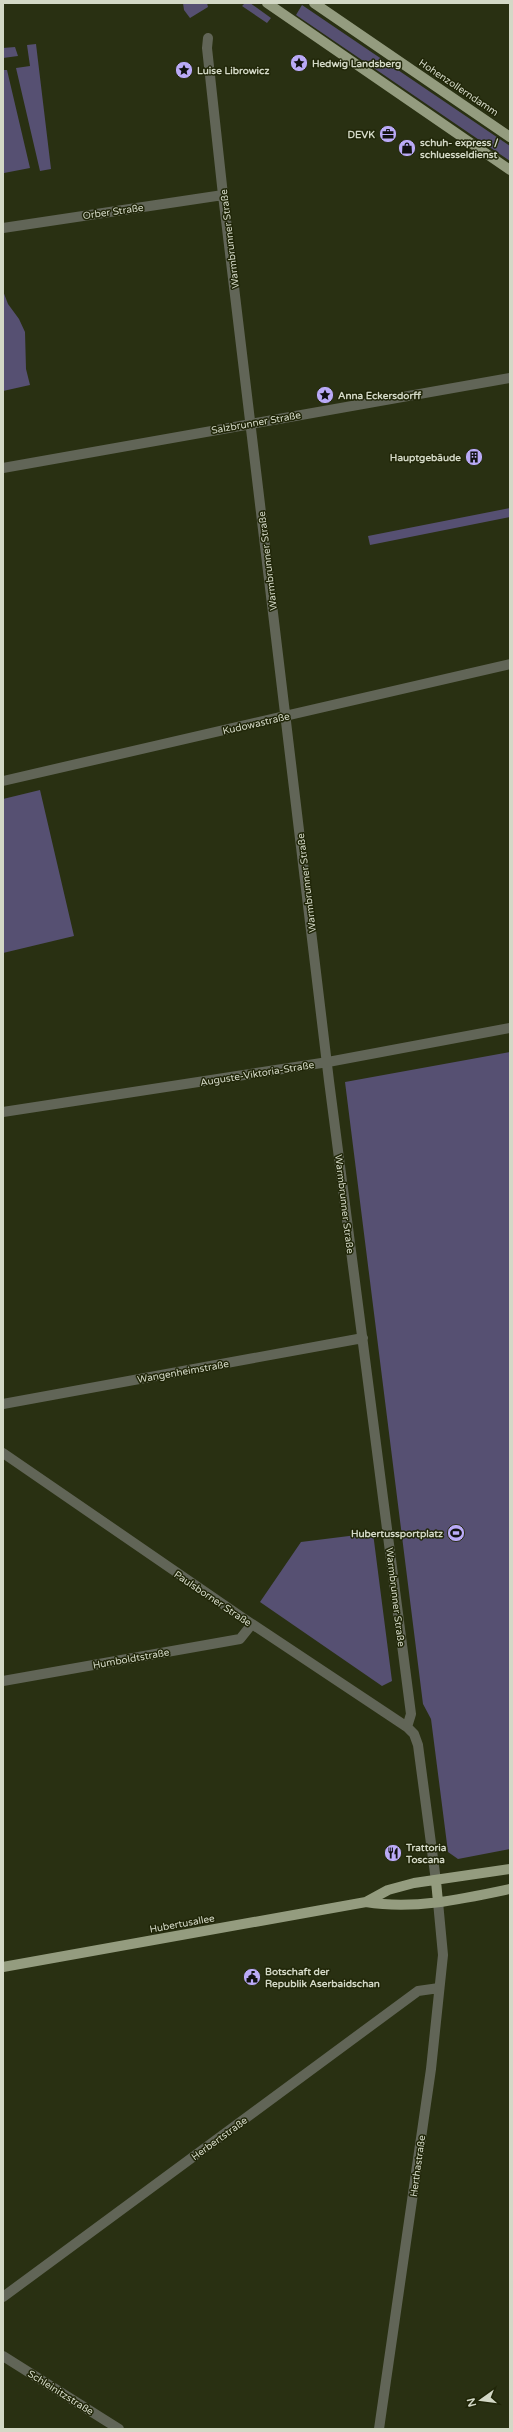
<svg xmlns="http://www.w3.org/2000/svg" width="513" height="2432" font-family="'Varela Round',sans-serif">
	<rect width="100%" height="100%" fill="#293012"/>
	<!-- green -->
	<path fill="#565072" d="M 183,3 L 207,3 L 208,7 L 190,18 L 184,10 Z
		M 245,3 L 250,3 L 271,18 L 267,23 L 242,6 Z
		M 302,5 L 510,146 L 510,161 L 296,15 Z
		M 36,44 L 51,169 L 40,171 L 16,68 L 30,66 L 27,45 Z
		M 15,47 L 18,56 L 3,58 L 3,48 Z
		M 4,70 L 7,70 L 30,168 L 4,173 L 3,177 Z
		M 3,291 L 8,304 L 19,319 L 25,332 L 26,369 L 30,385 L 3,391 Z
		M 510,508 L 510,517 L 370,545 L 368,536 Z
		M 40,790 L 74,936 L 3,953 L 3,799 Z
		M 510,1052 L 510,1849 L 458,1859 L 448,1852 L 431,1719 L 423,1704 L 345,1082 Z
		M 373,1533 L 392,1681 L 382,1686 L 260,1602 L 301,1542 Z"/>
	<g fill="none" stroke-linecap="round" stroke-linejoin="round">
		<!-- minor -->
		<path stroke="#616557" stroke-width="10" d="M 208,38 L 207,48 L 223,195 L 329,1081 L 411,1714 L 407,1727
			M 3,228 L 223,195
			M 3,468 L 510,378
			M 3,781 L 510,664
			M 3,1112 L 328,1062 L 510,1028
			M 3,1404 L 363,1338
			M 3,1453 L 243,1618 L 407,1727 L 414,1734 L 418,1745 L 436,1881
			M 3,1681 L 240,1639 L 252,1624
			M 3,2297 L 418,1991 L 439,1988
			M 3,2356 L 119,2429
			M 379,2429 L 431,2069 L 443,1955 L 438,1902"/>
		<!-- major -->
		<path stroke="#949c7f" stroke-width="10" d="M 267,3 L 510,170
			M 314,3 L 510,137
			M 436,1881 L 438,1902
			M 366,1902 C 414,1910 463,1899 510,1889
			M 3,1967 L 366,1902 L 388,1890 L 414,1883 L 510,1869"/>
	</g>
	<!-- icons -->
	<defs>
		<symbol id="sight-disc" viewBox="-11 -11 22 22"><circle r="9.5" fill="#baaaf7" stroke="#202608"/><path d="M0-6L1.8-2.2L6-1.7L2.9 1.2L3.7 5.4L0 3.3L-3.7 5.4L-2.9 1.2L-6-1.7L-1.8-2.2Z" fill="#111"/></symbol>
		<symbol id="office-disc" viewBox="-11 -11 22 22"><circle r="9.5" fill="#baaaf7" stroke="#202608"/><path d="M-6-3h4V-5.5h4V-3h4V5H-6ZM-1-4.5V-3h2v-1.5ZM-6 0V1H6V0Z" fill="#111"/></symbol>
		<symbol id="shop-disc" viewBox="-11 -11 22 22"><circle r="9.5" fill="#baaaf7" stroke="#202608"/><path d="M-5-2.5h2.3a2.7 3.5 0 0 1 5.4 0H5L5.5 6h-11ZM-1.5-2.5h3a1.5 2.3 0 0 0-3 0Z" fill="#111"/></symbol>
		<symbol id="building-disc" viewBox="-11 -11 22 22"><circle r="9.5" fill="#baaaf7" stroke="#202608"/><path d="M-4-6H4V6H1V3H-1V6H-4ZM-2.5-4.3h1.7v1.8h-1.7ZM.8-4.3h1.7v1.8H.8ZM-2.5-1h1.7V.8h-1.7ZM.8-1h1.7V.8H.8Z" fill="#111"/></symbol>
		<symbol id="stadium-disc" viewBox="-11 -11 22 22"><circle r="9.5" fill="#baaaf7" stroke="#202608"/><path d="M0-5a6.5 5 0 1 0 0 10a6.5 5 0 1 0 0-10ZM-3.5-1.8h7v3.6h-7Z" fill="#111"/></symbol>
		<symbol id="restaurant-disc" viewBox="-11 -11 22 22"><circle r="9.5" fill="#baaaf7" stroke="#202608"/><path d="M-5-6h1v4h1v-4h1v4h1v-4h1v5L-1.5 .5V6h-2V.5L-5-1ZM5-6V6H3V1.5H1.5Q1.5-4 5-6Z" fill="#111"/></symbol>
		<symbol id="civic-disc" viewBox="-11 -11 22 22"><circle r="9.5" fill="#baaaf7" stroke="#202608"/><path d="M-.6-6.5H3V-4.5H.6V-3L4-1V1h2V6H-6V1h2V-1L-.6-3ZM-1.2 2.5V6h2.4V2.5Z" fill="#111"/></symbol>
	</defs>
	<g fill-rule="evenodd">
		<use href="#sight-disc" x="289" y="53" width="20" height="20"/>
		<use href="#sight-disc" x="174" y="60" width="20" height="20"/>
		<use href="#office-disc" x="378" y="124" width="20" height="20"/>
		<use href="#shop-disc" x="397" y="138" width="20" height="20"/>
		<use href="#sight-disc" x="315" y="385" width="20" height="20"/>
		<use href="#building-disc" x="464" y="447" width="20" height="20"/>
		<use href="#stadium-disc" x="446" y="1523" width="20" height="20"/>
		<use href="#restaurant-disc" x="383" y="1843" width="20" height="20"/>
		<use href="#civic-disc" x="242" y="1967" width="20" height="20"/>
	</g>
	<g text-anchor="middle" stroke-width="3" stroke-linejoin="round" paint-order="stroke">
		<!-- poi labels -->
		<g font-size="10" font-weight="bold" fill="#d3d8c6" stroke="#202608" text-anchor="start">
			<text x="312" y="67">Hedwig Landsberg</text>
			<text x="197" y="74">Luise Librowicz</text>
			<text x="375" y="138" text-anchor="end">DEVK</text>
			<text x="420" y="146">schuh- express /<tspan x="420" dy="12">schluesseldienst</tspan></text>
			<text x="338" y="399">Anna Eckersdorff</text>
			<text x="461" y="461" text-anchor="end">Hauptgebäude</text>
			<text x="443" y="1537" text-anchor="end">Hubertussportplatz</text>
			<text x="406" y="1851">Trattoria<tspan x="406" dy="12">Toscana</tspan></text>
			<text x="265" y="1975">Botschaft der<tspan x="265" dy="12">Republik Aserbaidschan</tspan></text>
		</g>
		<!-- street labels -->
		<g font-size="10" fill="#d3d8c6" stroke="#202608">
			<text transform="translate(459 87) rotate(34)" y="4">Hohenzollerndamm</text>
			<text transform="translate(113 211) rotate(-8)" y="4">Orber Straße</text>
			<text transform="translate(229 239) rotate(-97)" y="4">Warmbrunner Straße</text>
			<text transform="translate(256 422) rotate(-10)" y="4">Salzbrunner Straße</text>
			<text transform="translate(267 561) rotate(-97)" y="4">Warmbrunner Straße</text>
			<text transform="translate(256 723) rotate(-13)" y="4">Kudowastraße</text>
			<text transform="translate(306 883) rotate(-97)" y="4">Warmbrunner Straße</text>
			<text transform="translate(257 1073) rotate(-9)" y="4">Auguste-Viktoria-Straße</text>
			<text transform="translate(345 1204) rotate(83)" y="4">Warmbrunner Straße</text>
			<text transform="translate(183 1371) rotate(-10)" y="4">Wangenheimstraße</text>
			<text transform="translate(396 1597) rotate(83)" y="4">Warmbrunner Straße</text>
			<text transform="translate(213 1598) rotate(34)" y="4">Paulsborner Straße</text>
			<text transform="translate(131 1658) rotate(-10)" y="4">Humboldtstraße</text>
			<text transform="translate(182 1923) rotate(-10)" y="4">Hubertusallee</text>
			<text transform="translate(219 2138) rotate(-36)" y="4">Herbertstraße</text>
			<text transform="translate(417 2166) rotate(-82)" y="4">Herthastraße</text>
			<text transform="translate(61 2392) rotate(32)" y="4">Schleinitzstraße</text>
		</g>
	</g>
	<!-- border -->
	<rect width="513" height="2432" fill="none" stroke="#d3d8c6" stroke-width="8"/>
	<!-- north arrow -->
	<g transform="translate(481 2400) rotate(256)" stroke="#202608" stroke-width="3" paint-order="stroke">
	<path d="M0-3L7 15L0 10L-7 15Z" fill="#d3d8c6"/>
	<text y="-6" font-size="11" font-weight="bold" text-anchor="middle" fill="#d3d8c6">N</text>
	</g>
</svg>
